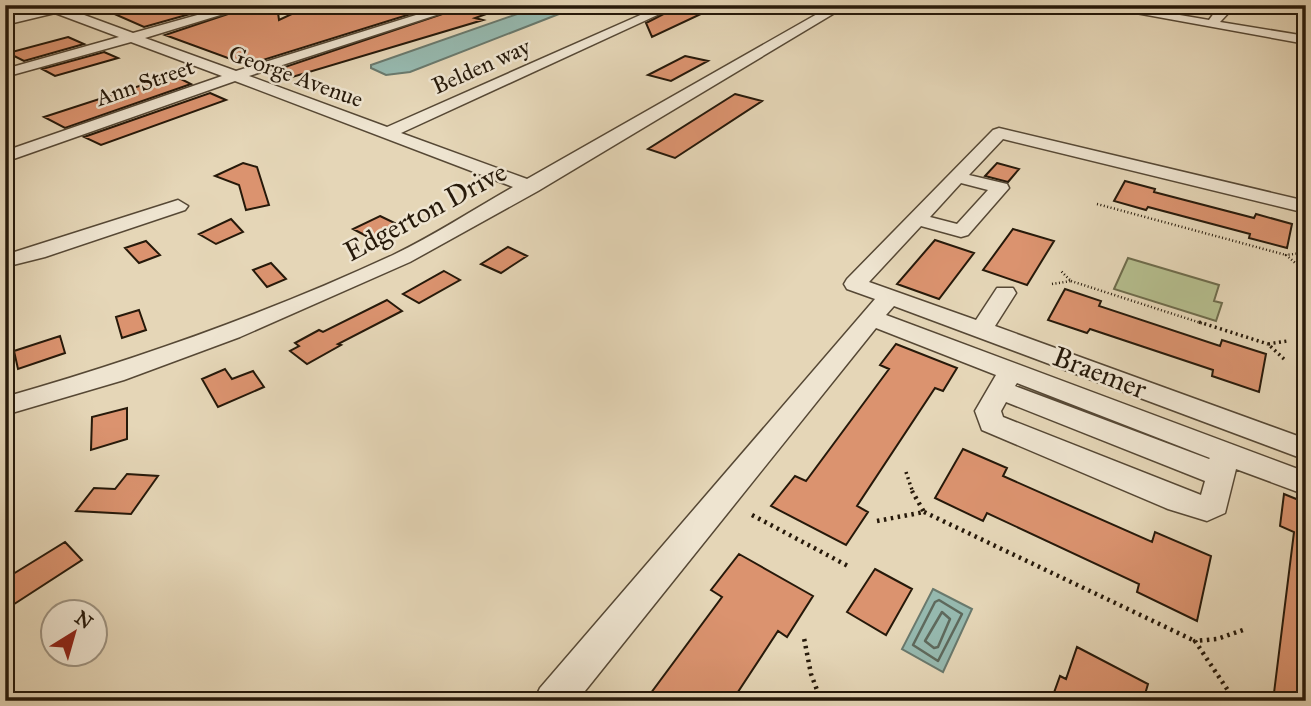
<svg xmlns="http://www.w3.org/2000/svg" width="1311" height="706" font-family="'IM FELL Great Primer',serif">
	<rect width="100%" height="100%" fill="#e5d6b7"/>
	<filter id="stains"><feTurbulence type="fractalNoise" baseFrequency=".00286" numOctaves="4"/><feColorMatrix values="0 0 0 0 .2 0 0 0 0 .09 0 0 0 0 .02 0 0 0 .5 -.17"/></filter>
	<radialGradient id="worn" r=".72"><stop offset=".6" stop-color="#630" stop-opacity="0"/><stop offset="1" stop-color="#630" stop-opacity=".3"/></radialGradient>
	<!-- green -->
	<path fill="#b5be8e" stroke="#6e6c4c" stroke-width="2" d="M 1128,258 L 1219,285 L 1214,301 L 1222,303 L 1216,321 L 1114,289 Z"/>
	<!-- water -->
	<path fill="#96b9af" stroke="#69796d" stroke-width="2" d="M 543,5 L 582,5 L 410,72 L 386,75 L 371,68 L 371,65 Z
		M 933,589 L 972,609 L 943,672 L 902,649 Z"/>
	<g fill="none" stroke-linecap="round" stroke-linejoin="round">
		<!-- shore -->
		<path stroke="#5e695c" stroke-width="2.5" d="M 939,600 L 962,614 L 938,661 L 913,645 L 935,602 Z
			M 942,612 L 950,619 L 938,647 L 934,648 L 925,641 Z"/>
	</g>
	<!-- building -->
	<path fill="#db936f" stroke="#26190a" stroke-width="2" d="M 94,5 L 222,5 L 144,27 Z
		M 255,5 L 277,5 L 279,20 L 311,5 L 365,5 L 388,12 L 410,5 L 430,8 L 253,63 L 243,59 L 236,61 L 165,35 Z
		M 469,5 L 503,5 L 503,8 L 475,18 L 483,20 L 289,78 L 273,71 Z
		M 681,5 L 720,5 L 652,37 L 646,23 Z
		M 68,37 L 84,44 L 24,61 L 8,53 Z
		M 104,52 L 118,58 L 55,76 L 42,69 Z
		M 685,56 L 708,61 L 671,81 L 648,75 Z
		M 173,75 L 191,84 L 65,128 L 44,117 Z
		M 210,93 L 226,100 L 101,145 L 84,137 Z
		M 735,94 L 762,101 L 675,158 L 648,149 Z
		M 243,163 L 257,167 L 269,205 L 246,210 L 239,185 L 215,176 Z
		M 997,163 L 1019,169 L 1008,182 L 985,176 Z
		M 1125,181 L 1155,189 L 1154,192 L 1254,218 L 1256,214 L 1292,224 L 1287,248 L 1249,238 L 1250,234 L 1148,207 L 1146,210 L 1114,201 Z
		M 380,216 L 401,226 L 374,240 L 353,229 Z
		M 231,219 L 243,232 L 216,244 L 199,234 Z
		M 1013,229 L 1054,241 L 1027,285 L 983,270 Z
		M 935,240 L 974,253 L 939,299 L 897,284 Z
		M 146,241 L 160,255 L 139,263 L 125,248 Z
		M 508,247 L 527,256 L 501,273 L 481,264 Z
		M 271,263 L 286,279 L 267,287 L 253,270 Z
		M 444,271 L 460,280 L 419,303 L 403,294 Z
		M 1065,289 L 1101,301 L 1099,306 L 1220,346 L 1222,340 L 1266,354 L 1259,392 L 1212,376 L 1213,370 L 1090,329 L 1087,333 L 1048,320 Z
		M 387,300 L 402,311 L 338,344 L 341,345 L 307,364 L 290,351 L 299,346 L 295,343 L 319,330 L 323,332 Z
		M 139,310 L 146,330 L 122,338 L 116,317 Z
		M 60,336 L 65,353 L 18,369 L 14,351 Z
		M 896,344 L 957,368 L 943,391 L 935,388 L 857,506 L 868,512 L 846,545 L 771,506 L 795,476 L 806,481 L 889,369 L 880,365 Z
		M 225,369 L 232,379 L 253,371 L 264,387 L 218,407 L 202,379 Z
		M 127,408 L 127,439 L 91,450 L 92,417 Z
		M 963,449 L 1007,468 L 1003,476 L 1152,542 L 1155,532 L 1211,556 L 1197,621 L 1137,592 L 1139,584 L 987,513 L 983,521 L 935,498 Z
		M 127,474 L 158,476 L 131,514 L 76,511 L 94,488 L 115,489 Z
		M 1284,494 L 1306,503 L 1306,701 L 1273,701 L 1294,532 L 1280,526 Z
		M 65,542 L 82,560 L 5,610 L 5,579 Z
		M 739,554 L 813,596 L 787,637 L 778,631 L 732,701 L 645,701 L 722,597 L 711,590 Z
		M 875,569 L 912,589 L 886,635 L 847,612 Z
		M 1077,647 L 1148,684 L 1143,701 L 1051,701 L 1060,676 L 1066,679 Z"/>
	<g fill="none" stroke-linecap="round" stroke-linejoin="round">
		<defs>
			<path id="minor" d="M 40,5 L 69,5 L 68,9 L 133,33 L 233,5 L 253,5 L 145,38 L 236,71 L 448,5 L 467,5 L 249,76 L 387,127 L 663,5 L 679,5 L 401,133 L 527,179 L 833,5 L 848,5 L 538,191 L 410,262 L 240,337 L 124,380 L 5,415 L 5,397 C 138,359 268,313 393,255 C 435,235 474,209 513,187 L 235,81 L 5,162 L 5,151 L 222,76 L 131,42 L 5,77 L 5,69 L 119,37 L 55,13 L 5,25 L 5,17 L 44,8 Z
				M 1092,5 L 1121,5 L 1209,20 L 1220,5 L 1236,5 L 1220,22 L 1306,36 L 1306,44 Z
				M 1275,5 L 1306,7 L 1306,15 L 1277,7 Z
				M 999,128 L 1306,201 L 1306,213 L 1003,139 L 969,175 L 1007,184 L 1009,188 L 968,235 L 961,237 L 921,226 L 869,282 L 976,320 L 997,288 L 1013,288 L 1016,293 L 995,326 L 1306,439 L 1306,460 L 894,306 L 886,315 L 1306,472 L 1306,495 L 1236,469 L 1225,513 L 1207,521 L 1168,509 L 982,430 L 975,411 L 996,375 L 876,328 L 577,701 L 534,701 L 540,688 L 875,299 L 847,289 L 844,284 L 847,279 L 993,130 ZM 961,183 L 988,190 L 957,224 L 930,217 ZM 1017,383 L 1210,458 L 1209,459 L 1015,386 ZM 1006,402 L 1205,481 L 1201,495 L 1003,417 L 1001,411 Z
				M 178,200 L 188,206 L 185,210 L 45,257 L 5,267 L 5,255 Z"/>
		</defs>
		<!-- minor casing -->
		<use href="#minor" stroke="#564835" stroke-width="3"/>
		<!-- path-far2 -->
		<path stroke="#26190a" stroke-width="2.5" stroke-dasharray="1 2.5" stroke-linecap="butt" d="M 1097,204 L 1286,255
			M 1300,267 L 1286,255 L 1302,253
			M 1071,281 L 1204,324
			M 1052,284 L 1071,281 L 1060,270"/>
		<!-- path-far1 -->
		<path stroke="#26190a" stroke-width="3.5" stroke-dasharray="2 3.5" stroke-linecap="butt" d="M 1199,322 L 1268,344
			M 1284,359 L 1268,344 L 1287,341
			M 906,472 L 913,493"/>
		<!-- path -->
		<path stroke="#26190a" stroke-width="4.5" stroke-dasharray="2.5 4.5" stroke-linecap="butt" d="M 924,512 L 1195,641
			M 752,515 L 848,566
			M 877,521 L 924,512 L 912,491
			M 802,701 L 820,698 L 811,674 L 804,638
			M 1235,701 L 1195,641 L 1217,639 L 1246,629"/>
		<!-- minor -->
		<use href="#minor" fill="#eee4d0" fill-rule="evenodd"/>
	</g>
	<g text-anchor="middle" stroke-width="5" stroke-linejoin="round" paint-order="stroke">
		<!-- far-street labels -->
		<g font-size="23" fill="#26190a" stroke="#eee4d0">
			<text transform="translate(481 66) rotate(-24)" y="8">Belden way</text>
			<text transform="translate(296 76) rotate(20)" y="8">George Avenue</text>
			<text transform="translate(145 82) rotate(-19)" y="8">Ann Street</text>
		</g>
		<!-- street labels -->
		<g font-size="28" fill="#26190a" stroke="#eee4d0">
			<text transform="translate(425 211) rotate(-28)" y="10">Edgerton Drive</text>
			<text transform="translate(1100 372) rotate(21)" y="10">Braemer</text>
		</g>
	</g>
	<!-- margin -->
	<rect width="1311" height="706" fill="none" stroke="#e5d6b7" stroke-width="28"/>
	<rect x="7" y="7" width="1297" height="692" fill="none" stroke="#26190a" stroke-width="3.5"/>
	<rect x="14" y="14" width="1283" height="678" fill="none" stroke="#26190a" stroke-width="2"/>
	<!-- north arrow -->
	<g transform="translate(74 633) rotate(37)"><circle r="33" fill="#eee4d0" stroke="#9e9381" stroke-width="2"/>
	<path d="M0-5L12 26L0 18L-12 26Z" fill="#8f2418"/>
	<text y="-10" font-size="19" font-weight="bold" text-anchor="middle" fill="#26190a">N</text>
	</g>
	<rect width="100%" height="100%" filter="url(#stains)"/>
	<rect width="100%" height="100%" fill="url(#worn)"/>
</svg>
